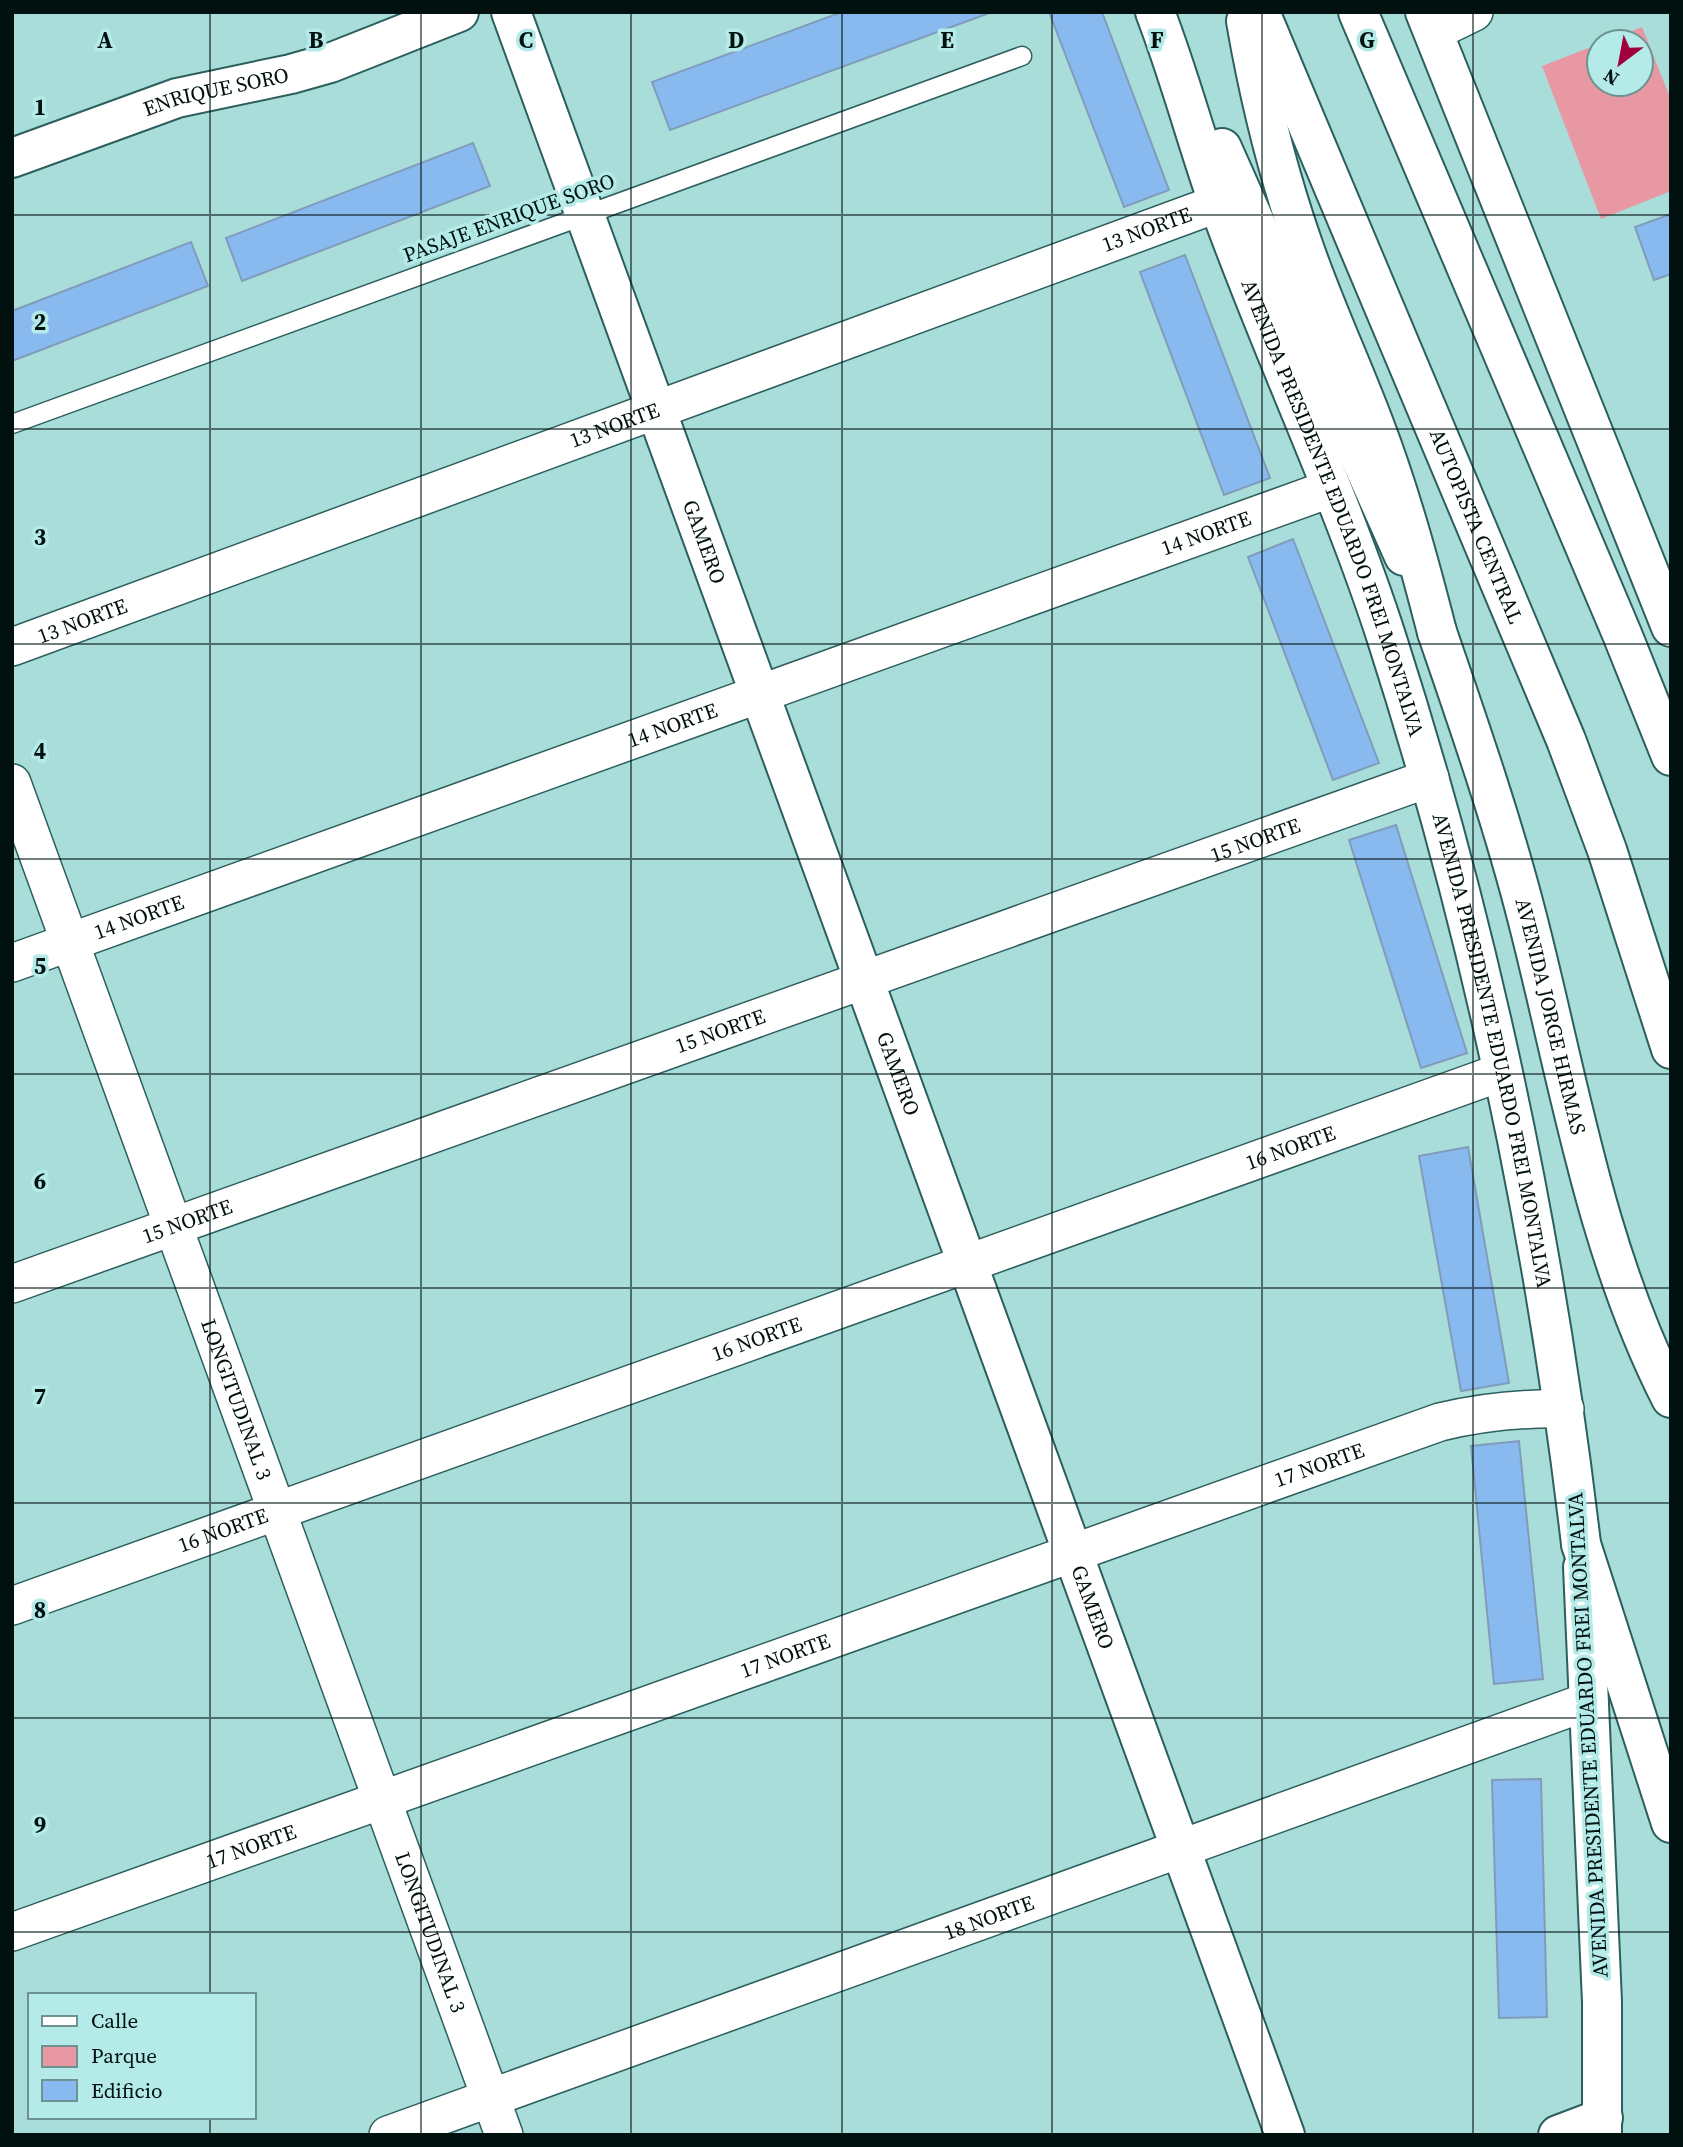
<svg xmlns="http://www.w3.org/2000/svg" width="1683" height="2147" font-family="'Source Serif 4',serif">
	<rect width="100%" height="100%" fill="#a8ddda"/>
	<!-- green -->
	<path fill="#e798a3" d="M 1642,27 L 1671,100 L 1671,191 L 1601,219 L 1542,66 L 1599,44 L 1599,84 L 1641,84 L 1641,42 L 1604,42 Z"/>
	<!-- building -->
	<path fill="#88b9ef" stroke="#819cbb" stroke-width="2" d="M 842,12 L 992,12 L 670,130 L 652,82 Z
		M 1049,12 L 1102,12 L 1169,190 L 1124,207 Z
		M 473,143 L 490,186 L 242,281 L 226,238 Z
		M 1671,214 L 1671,274 L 1654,280 L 1635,227 Z
		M 191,242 L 208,286 L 12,361 L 12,311 Z
		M 1185,255 L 1270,478 L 1224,495 L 1140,272 Z
		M 1293,539 L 1379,763 L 1333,780 L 1248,557 Z
		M 1396,825 L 1467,1053 L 1421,1068 L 1349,840 Z
		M 1468,1147 L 1509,1383 L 1461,1391 L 1419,1156 Z
		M 1519,1441 L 1543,1679 L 1494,1684 L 1471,1446 Z
		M 1541,1779 L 1547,2017 L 1499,2018 L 1492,1780 Z"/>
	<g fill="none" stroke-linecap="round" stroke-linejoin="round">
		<defs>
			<path id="service" d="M 12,424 L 1022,56"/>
			<g id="minor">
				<path d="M 1433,32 L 1474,12"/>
				<path id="s1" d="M 12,647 L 1219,203"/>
				<path id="s2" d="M 12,783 L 504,2135"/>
				<path id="s3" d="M 12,963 L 1332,488"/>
				<path id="s4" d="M 12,1284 L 1430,778"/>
				<path id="s5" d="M 12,1606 L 1502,1072"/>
				<path id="s6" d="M 12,1932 L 1440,1422 C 1482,1412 1522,1408 1565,1409"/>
				<path id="s7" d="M 388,2135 L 1589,1701"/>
			</g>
			<g id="tertiary">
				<path id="s8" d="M 511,12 L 1285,2135"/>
				<path id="s9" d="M 12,158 L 177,98 L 291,74 L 330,63 L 459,12"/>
				<path id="s10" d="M 1437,632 C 1470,728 1503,823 1528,921 C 1569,1081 1595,1249 1671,1398"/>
				<path d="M 1558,2135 L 1603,2118"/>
			</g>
			<path id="secondary" d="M 1425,12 L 1671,627
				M 1583,1567 L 1602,2002 L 1602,2135"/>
			<g id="primary">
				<path id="s11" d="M 1155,12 C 1179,74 1196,139 1218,202 C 1270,348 1338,488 1386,636 C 1481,931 1545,1236 1581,1544"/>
				<path d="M 1222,148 L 1404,556"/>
			</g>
			<g id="motorway">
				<path id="s12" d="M 1260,12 L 1566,740 L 1607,850 L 1671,1049"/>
				<path d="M 1358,12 L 1622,634 L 1671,756"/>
				<path d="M 1246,21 C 1259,96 1277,170 1302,242 C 1323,304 1351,363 1374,424 C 1400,492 1419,562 1437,632"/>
				<path d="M 1581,1544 L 1671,1823"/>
			</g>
		</defs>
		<!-- service casing -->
		<use href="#service" stroke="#2c5f5d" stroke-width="21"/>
		<!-- minor casing -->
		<use href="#minor" stroke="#2c5f5d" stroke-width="40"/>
		<!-- tertiary casing -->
		<use href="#tertiary" stroke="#2c5f5d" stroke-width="42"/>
		<!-- secondary casing -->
		<use href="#secondary" stroke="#2c5f5d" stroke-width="42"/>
		<!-- primary casing -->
		<use href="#primary" stroke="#2c5f5d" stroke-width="42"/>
		<!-- motorway casing -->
		<use href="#motorway" stroke="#2c5f5d" stroke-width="42"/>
		<!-- service -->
		<use href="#service" stroke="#fff" stroke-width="18"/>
		<!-- minor -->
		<use href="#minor" stroke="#fff" stroke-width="37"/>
		<!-- tertiary -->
		<use href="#tertiary" stroke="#fff" stroke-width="38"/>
		<!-- secondary -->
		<use href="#secondary" stroke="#fff" stroke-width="38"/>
		<!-- primary -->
		<use href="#primary" stroke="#fff" stroke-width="38"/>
		<!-- motorway -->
		<use href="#motorway" stroke="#fff" stroke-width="38"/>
	</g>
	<!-- grid -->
	<path fill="none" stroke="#001110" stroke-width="2" stroke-opacity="0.55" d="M 210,12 L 210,1995M 421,12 L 421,2135M 631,12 L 631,2135M 842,12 L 842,2135M 1052,12 L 1052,2135M 1262,12 L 1262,2135M 1473,12 L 1473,2135M 12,215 L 1671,215M 12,429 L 1671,429M 12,644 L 1671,644M 12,859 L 1671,859M 12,1074 L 1671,1074M 12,1288 L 1671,1288M 12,1503 L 1671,1503M 12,1718 L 1671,1718M 12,1932 L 1671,1932M 210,2117 L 210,2135"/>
	<g text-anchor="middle" stroke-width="7" stroke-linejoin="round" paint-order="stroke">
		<!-- street labels -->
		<g font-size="21" fill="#001110" stroke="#b4eae7">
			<text dy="7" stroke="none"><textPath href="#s9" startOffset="215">ENRIQUE SORO</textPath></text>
			<text transform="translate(509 218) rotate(-20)" y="7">PASAJE ENRIQUE SORO</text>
			<text dy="7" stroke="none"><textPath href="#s1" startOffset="1209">13 NORTE</textPath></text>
			<text dy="7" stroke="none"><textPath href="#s1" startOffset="642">13 NORTE</textPath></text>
			<text dy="7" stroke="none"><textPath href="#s11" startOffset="527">AVENIDA PRESIDENTE EDUARDO FREI MONTALVA</textPath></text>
			<text dy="7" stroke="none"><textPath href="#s12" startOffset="558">AUTOPISTA CENTRAL</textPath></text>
			<text dy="7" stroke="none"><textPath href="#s3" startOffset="1269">14 NORTE</textPath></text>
			<text dy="7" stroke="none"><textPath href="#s8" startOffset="564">GAMERO</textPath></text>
			<text dy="7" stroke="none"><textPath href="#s1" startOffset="75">13 NORTE</textPath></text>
			<text dy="7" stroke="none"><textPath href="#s3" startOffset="702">14 NORTE</textPath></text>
			<text dy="7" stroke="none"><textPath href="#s4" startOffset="1320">15 NORTE</textPath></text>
			<text dy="7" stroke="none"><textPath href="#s3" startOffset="135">14 NORTE</textPath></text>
			<text dy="7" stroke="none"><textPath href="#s10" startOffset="401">AVENIDA JORGE HIRMAS</textPath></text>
			<text dy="7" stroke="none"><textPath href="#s4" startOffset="752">15 NORTE</textPath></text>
			<text dy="7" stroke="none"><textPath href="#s11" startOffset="1094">AVENIDA PRESIDENTE EDUARDO FREI MONTALVA</textPath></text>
			<text dy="7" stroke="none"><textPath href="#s8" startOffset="1130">GAMERO</textPath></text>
			<text dy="7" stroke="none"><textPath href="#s5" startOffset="1358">16 NORTE</textPath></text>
			<text dy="7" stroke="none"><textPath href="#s4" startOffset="186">15 NORTE</textPath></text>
			<text dy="7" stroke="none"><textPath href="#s5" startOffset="791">16 NORTE</textPath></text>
			<text dy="7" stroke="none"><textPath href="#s2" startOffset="656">LONGITUDINAL 3</textPath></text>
			<text dy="7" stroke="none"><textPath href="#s6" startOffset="1388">17 NORTE</textPath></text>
			<text dy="7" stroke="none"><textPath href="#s5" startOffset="224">16 NORTE</textPath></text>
			<text dy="7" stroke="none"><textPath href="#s8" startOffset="1698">GAMERO</textPath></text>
			<text dy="7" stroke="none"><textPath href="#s6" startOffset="821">17 NORTE</textPath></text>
			<text transform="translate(1588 1735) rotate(-93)" y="7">AVENIDA PRESIDENTE EDUARDO FREI MONTALVA</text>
			<text dy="7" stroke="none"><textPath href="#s6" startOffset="254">17 NORTE</textPath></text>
			<text dy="7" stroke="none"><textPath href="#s7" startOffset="639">18 NORTE</textPath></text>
			<text dy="7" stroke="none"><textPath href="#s2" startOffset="1223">LONGITUDINAL 3</textPath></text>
		</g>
	</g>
	<g font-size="23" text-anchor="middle" font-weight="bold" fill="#001110" stroke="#b4eae7" stroke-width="7" stroke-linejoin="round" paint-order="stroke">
		<text x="105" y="48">A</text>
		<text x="316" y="48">B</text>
		<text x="526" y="48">C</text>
		<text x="736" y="48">D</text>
		<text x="947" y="48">E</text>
		<text x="1157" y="48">F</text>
		<text x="1367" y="48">G</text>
		<text x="40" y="115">1</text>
		<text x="40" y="330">2</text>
		<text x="40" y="545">3</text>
		<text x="40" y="759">4</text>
		<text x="40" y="974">5</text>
		<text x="40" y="1189">6</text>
		<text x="40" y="1404">7</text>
		<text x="40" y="1618">8</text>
		<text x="40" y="1833">9</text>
	</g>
	<!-- border -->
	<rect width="1683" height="2147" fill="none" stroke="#001110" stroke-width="28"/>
	<!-- legend -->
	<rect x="28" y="1993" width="228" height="126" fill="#b4eae7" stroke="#6c9391" stroke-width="2"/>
	<rect x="42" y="2016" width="35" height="10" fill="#ffffff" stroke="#6c9391" stroke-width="2"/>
	<text x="91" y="2028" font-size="21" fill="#001110">Calle</text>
	<rect x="42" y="2046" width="35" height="21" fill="#e798a3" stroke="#6c9391" stroke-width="2"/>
	<text x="91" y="2063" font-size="21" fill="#001110">Parque</text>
	<rect x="42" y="2080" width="35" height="21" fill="#88b9ef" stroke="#6c9391" stroke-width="2"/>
	<text x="91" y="2098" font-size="21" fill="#001110">Edificio</text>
	<!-- north arrow -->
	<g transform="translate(1620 63) rotate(212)"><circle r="33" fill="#b4eae7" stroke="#6c9391" stroke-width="2"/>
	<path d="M0-5L12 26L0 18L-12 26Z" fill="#a0003b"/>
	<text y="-10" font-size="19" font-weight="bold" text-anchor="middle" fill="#001110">N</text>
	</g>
</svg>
